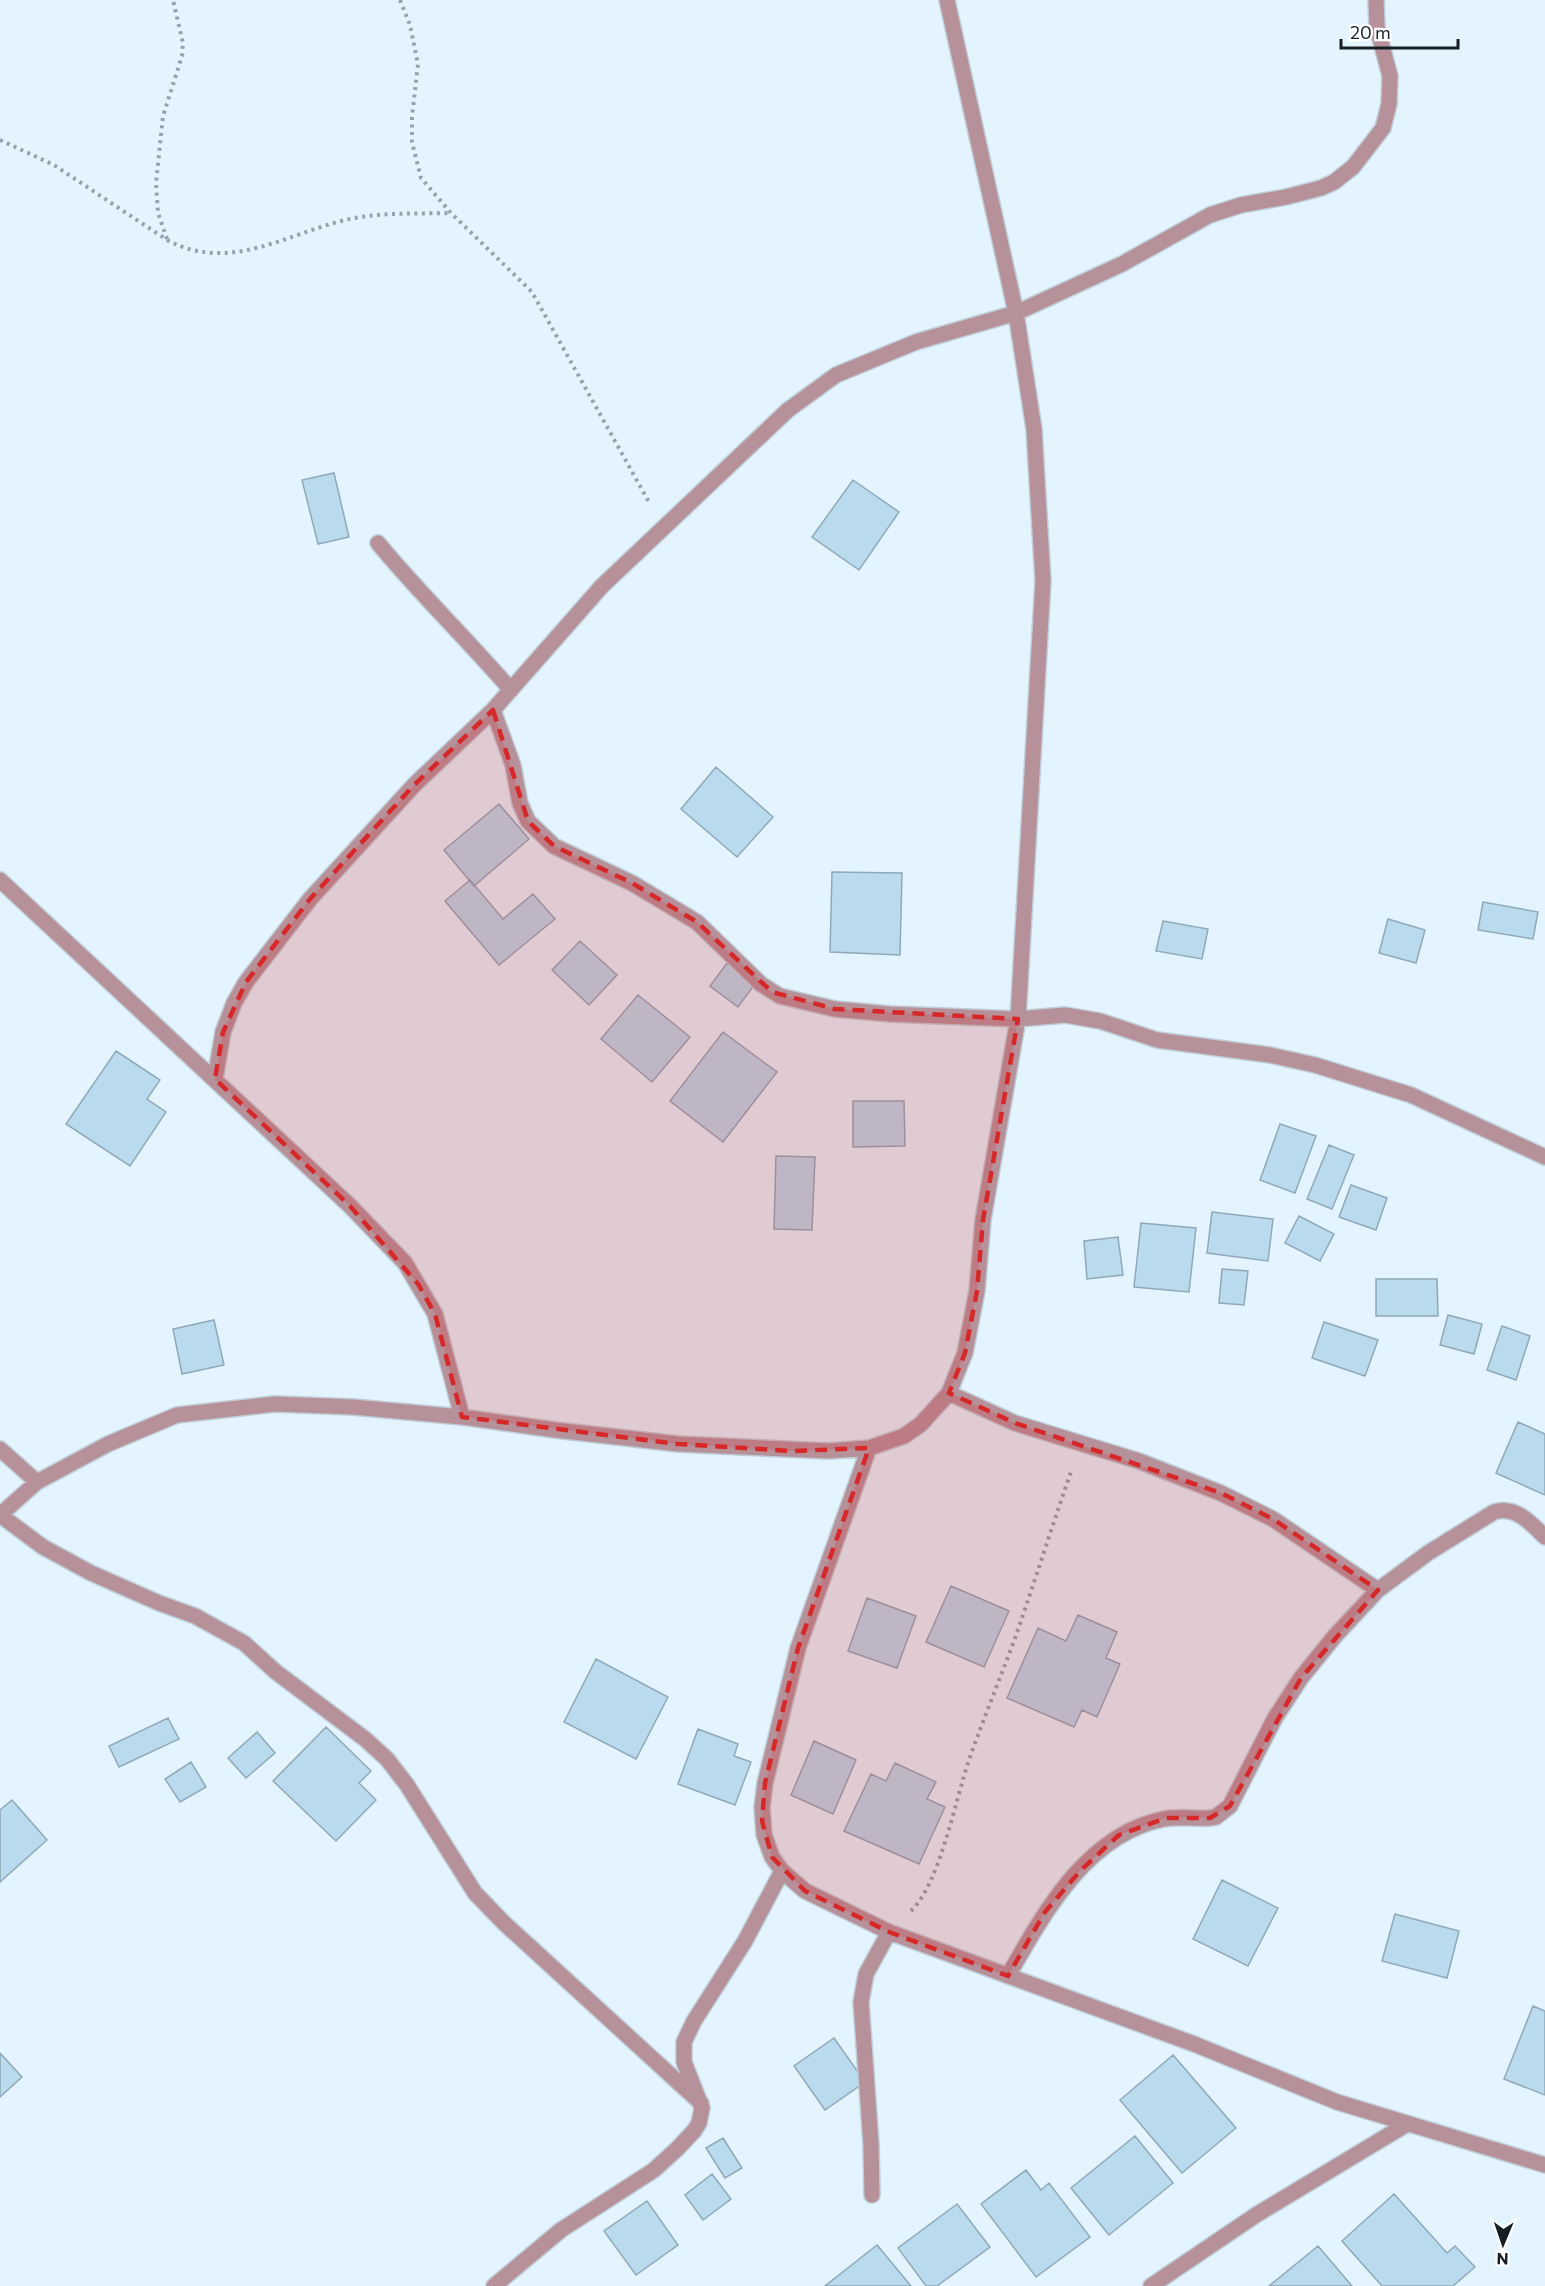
<svg xmlns="http://www.w3.org/2000/svg" width="1545" height="2286" font-family="Commissioner,sans-serif">
	<rect width="100%" height="100%" fill="#e4f4fe"/>
	<!-- building -->
	<path fill="#badaed" stroke="#8fa9b8" stroke-width="1.5" d="M 334,473 L 349,537 L 318,544 L 302,480 Z
		M 853,480 L 899,512 L 859,570 L 812,537 Z
		M 716,767 L 773,817 L 737,857 L 681,809 Z
		M 499,804 L 529,839 L 474,886 L 444,850 Z
		M 832,872 L 902,873 L 900,955 L 830,952 Z
		M 470,880 L 503,919 L 533,894 L 555,919 L 499,965 L 445,901 Z
		M 1483,902 L 1538,912 L 1533,939 L 1478,930 Z
		M 1388,919 L 1425,930 L 1416,963 L 1379,953 Z
		M 1163,921 L 1208,929 L 1202,959 L 1156,951 Z
		M 580,941 L 617,975 L 589,1005 L 552,970 Z
		M 727,963 L 755,984 L 738,1007 L 710,986 Z
		M 638,995 L 690,1037 L 652,1082 L 601,1039 Z
		M 723,1032 L 777,1072 L 723,1142 L 670,1101 Z
		M 116,1051 L 160,1080 L 147,1099 L 166,1112 L 130,1166 L 66,1124 Z
		M 853,1101 L 904,1101 L 905,1146 L 853,1147 Z
		M 1280,1124 L 1316,1136 L 1295,1193 L 1260,1180 Z
		M 1329,1145 L 1354,1155 L 1332,1209 L 1307,1199 Z
		M 776,1156 L 815,1157 L 812,1230 L 774,1229 Z
		M 1351,1185 L 1387,1198 L 1376,1230 L 1339,1217 Z
		M 1212,1212 L 1273,1219 L 1268,1261 L 1207,1253 Z
		M 1299,1216 L 1334,1234 L 1320,1261 L 1285,1243 Z
		M 1141,1223 L 1196,1228 L 1189,1292 L 1134,1287 Z
		M 1118,1237 L 1123,1275 L 1087,1279 L 1084,1241 Z
		M 1222,1269 L 1248,1271 L 1244,1305 L 1219,1303 Z
		M 1376,1279 L 1437,1279 L 1438,1316 L 1376,1316 Z
		M 1448,1315 L 1482,1324 L 1474,1354 L 1440,1345 Z
		M 214,1320 L 224,1365 L 182,1374 L 173,1329 Z
		M 1324,1322 L 1378,1340 L 1365,1376 L 1312,1358 Z
		M 1502,1326 L 1530,1336 L 1516,1380 L 1487,1370 Z
		M 1518,1422 L 1545,1434 L 1545,1495 L 1496,1473 Z
		M 951,1586 L 1009,1611 L 984,1667 L 926,1642 Z
		M 867,1598 L 916,1616 L 897,1668 L 848,1651 Z
		M 1078,1615 L 1117,1632 L 1106,1658 L 1120,1664 L 1097,1717 L 1082,1710 L 1074,1727 L 1007,1698 L 1038,1628 L 1066,1641 Z
		M 596,1659 L 668,1697 L 636,1759 L 564,1722 Z
		M 168,1718 L 179,1739 L 119,1767 L 109,1746 Z
		M 326,1727 L 371,1771 L 359,1783 L 376,1800 L 336,1841 L 273,1781 Z
		M 698,1729 L 738,1744 L 734,1756 L 751,1762 L 735,1805 L 678,1784 Z
		M 257,1732 L 275,1753 L 246,1778 L 228,1758 Z
		M 814,1741 L 856,1760 L 833,1814 L 791,1795 Z
		M 191,1762 L 206,1787 L 180,1802 L 165,1779 Z
		M 895,1763 L 936,1782 L 927,1799 L 945,1807 L 919,1864 L 844,1831 L 871,1774 L 886,1781 Z
		M 12,1800 L 47,1840 L 0,1882 L 0,1810 Z
		M 1222,1880 L 1278,1908 L 1248,1966 L 1193,1939 Z
		M 1395,1914 L 1459,1931 L 1447,1978 L 1382,1961 Z
		M 1533,2006 L 1545,2011 L 1545,2095 L 1504,2079 Z
		M 834,2038 L 865,2082 L 825,2110 L 794,2066 Z
		M 0,2053 L 22,2077 L 0,2097 Z
		M 1173,2055 L 1236,2128 L 1182,2173 L 1120,2100 Z
		M 1135,2136 L 1173,2183 L 1109,2235 L 1071,2188 Z
		M 723,2138 L 742,2168 L 725,2178 L 706,2148 Z
		M 1026,2170 L 1041,2190 L 1049,2183 L 1090,2237 L 1036,2277 L 981,2204 Z
		M 712,2174 L 731,2199 L 703,2220 L 685,2195 Z
		M 1394,2194 L 1447,2253 L 1455,2246 L 1475,2267 L 1453,2286 L 1382,2286 L 1342,2241 Z
		M 647,2201 L 678,2245 L 636,2275 L 604,2231 Z
		M 957,2204 L 990,2247 L 937,2286 L 926,2286 L 898,2248 Z
		M 877,2245 L 911,2286 L 825,2286 Z
		M 1318,2246 L 1352,2286 L 1269,2286 Z"/>
	<g fill="none" stroke-linecap="round" stroke-linejoin="round">
		<defs>
			<path id="minor" d="M 378,543 C 420,594 468,640 511,690
				M 493,710 L 513,765 L 520,803 L 528,821 L 554,846 L 632,883 L 697,922 L 761,984 L 780,996 L 835,1009 L 890,1014 L 1018,1019 L 1065,1015 L 1100,1021 L 1157,1040 L 1270,1055 L 1315,1065 L 1411,1095 L 1545,1157
				M 0,880 L 350,1206 L 405,1263 L 435,1314 L 462,1417
				M 215,1079 L 223,1032 L 234,1003 L 246,982 L 310,899 L 414,785 L 493,710 L 602,586 L 788,410 L 836,375 L 916,342 L 1016,313 L 1122,264 L 1210,215 L 1241,205 L 1286,197 L 1321,188 L 1334,182 L 1353,167 L 1383,128 L 1389,104 L 1390,76 L 1377,27 L 1376,0
				M 949,1393 L 1015,1423 L 1139,1461 L 1221,1493 L 1273,1519 L 1378,1590
				M 869,1448 L 798,1648 L 765,1783 L 762,1807 L 764,1835 L 772,1857 L 782,1871 L 805,1891 L 889,1932 L 1194,2044 L 1337,2102 L 1545,2165
				M 0,1449 L 37,1482
				M 0,1515 L 37,1482 L 108,1444 L 177,1415 L 275,1404 L 353,1407 L 462,1417 L 555,1430 L 678,1444 L 829,1451 L 869,1448 L 904,1436 L 921,1424 L 949,1393 L 965,1353 L 977,1291 L 983,1220 L 1018,1019 L 1043,581 L 1034,429 L 1016,313 L 947,0
				M 0,1515 L 43,1547 L 91,1573 L 159,1603 L 195,1616 L 244,1643 L 276,1672 L 365,1739 L 387,1759 L 407,1785 L 475,1893 L 504,1923 L 701,2103
				M 1008,1976 C 1044,1913 1087,1834 1164,1819 C 1179,1816 1195,1819 1210,1818 L 1216,1817 L 1230,1806 L 1275,1718 L 1301,1678 L 1335,1636 L 1378,1590 L 1428,1553 L 1494,1512 C 1515,1505 1531,1523 1545,1537
				M 872,2195 L 871,2144 L 861,2002 L 866,1974 L 889,1932
				M 494,2286 L 561,2230 L 654,2170 L 677,2149 L 694,2131 L 699,2123 L 702,2108 L 684,2062 L 684,2042 L 694,2021 L 745,1941 L 782,1871
				M 1151,2286 L 1256,2215 L 1407,2124"/>
		</defs>
		<!-- minor casing -->
		<use href="#minor" stroke="#bfced7" stroke-width="18"/>
		<!-- path -->
		<path stroke="#94a2aa" stroke-width="4" stroke-dasharray="3 4.5" stroke-linecap="butt" d="M 400,0 L 410,25 L 418,64 L 412,117 L 412,142 L 421,178 L 451,213 L 532,292 L 650,504
			M 0,140 L 54,165 L 167,240 C 229,273 284,235 345,220 C 380,212 415,214 451,213
			M 167,239 L 158,213 L 156,183 L 163,116 L 182,56 L 183,43 L 173,0
			M 911,1911 C 940,1883 955,1801 969,1760 C 983,1720 999,1681 1014,1641 C 1034,1584 1052,1526 1072,1469"/>
		<!-- minor -->
		<use href="#minor" stroke="#b7919a" stroke-width="15"/>
	</g>
	<!-- marked area -->
	<path fill="#d62828" fill-opacity="0.2" stroke="#d62828" stroke-width="4.5" stroke-dasharray="12 8" stroke-linejoin="round" d="M 493,710 L 528,821 L 554,846 L 632,883 L 697,922 L 772,992 L 835,1009 L 1018,1019 L 983,1220 L 977,1291 L 965,1353 L 949,1393 L 1015,1423 L 1221,1493 L 1273,1519 L 1378,1590 L 1301,1678 L 1230,1806 L 1210,1818 L 1166,1818 L 1119,1835 L 1080,1871 L 1045,1912 L 1008,1976 L 889,1932 L 805,1891 L 772,1857 L 762,1821 L 765,1783 L 798,1648 L 869,1448 L 793,1451 L 678,1444 L 462,1417 L 435,1314 L 418,1284 L 350,1206 L 215,1079 L 223,1032 L 246,982 L 310,899 L 414,785 Z"/>
	<!-- north arrow -->
	<g transform="translate(1503 2244) rotate(182)" stroke="#ffffff" stroke-width="4.5" paint-order="stroke">
	<path d="M0-4.5L10 22L0 15L-10 22Z" fill="#151f25"/>
	<text y="-9" font-size="16" font-weight="bold" text-anchor="middle" fill="#151f25">N</text>
	</g>
	<!-- scale -->
	<path d="M1341 39v9h117v-9" fill="none" stroke="#151f25" stroke-width="3"/>
	<text x="1350" y="39" font-size="18" fill="#151f25" stroke="#ffffff" stroke-width="4.5" paint-order="stroke">20 m</text>
</svg>
